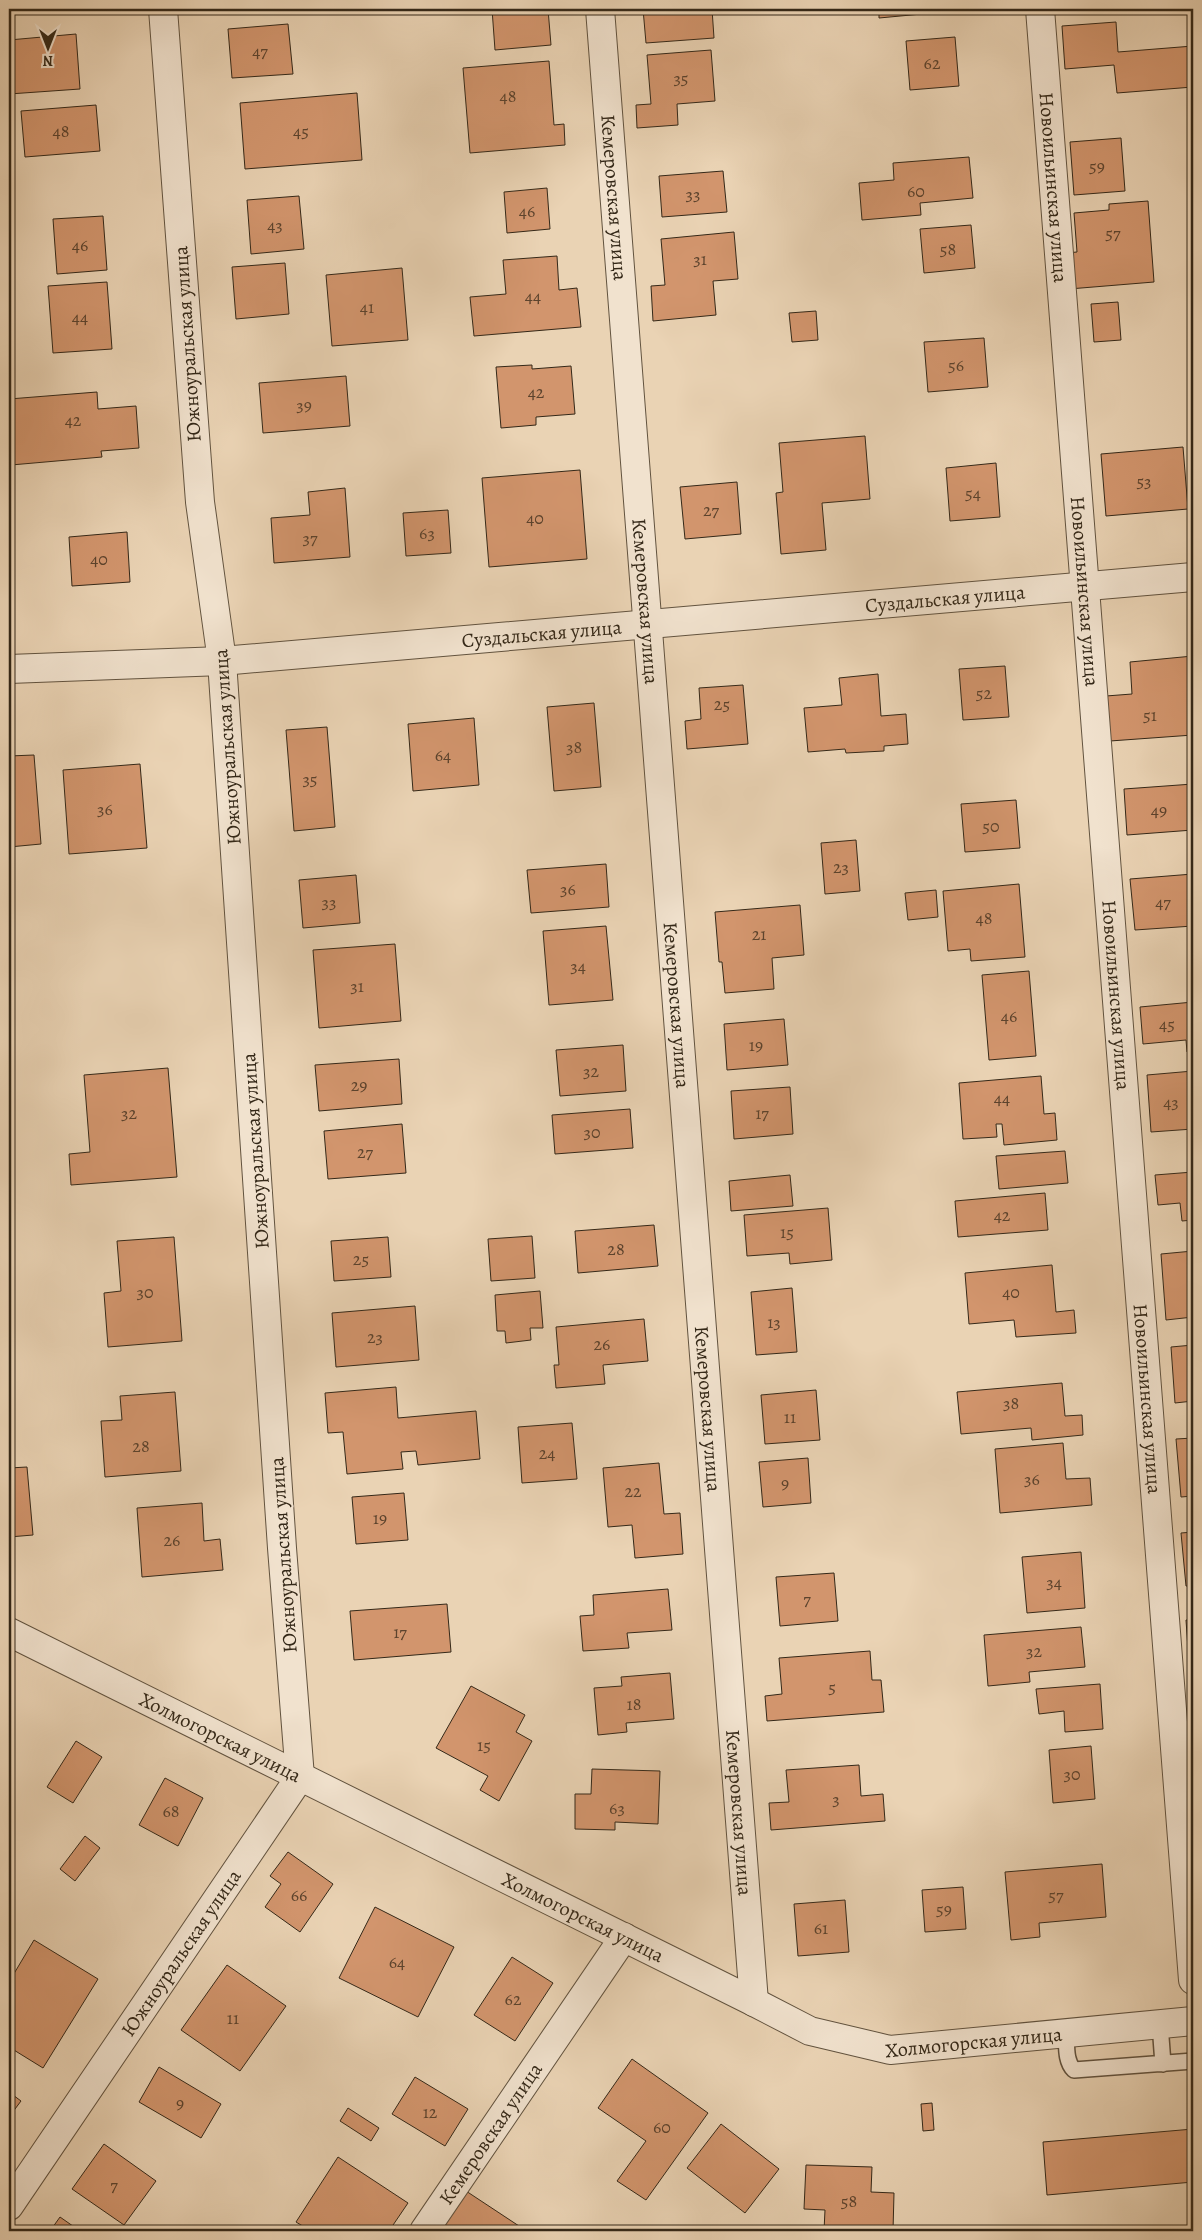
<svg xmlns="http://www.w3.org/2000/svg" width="1202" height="2240" font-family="Alegreya,serif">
	<rect width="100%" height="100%" fill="#ead3b4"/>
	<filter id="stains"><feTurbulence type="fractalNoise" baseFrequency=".004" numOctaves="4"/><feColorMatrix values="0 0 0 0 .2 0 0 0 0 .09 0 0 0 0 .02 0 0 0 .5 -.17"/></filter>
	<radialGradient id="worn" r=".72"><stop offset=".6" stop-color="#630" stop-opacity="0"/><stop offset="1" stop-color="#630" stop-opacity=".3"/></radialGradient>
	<!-- building -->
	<path fill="#d2956d" stroke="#342818" d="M 492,9 L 548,9 L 551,45 L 495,50 Z
		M 643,9 L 712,9 L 714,38 L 646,43 Z
		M 879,9 L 943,9 L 943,12 L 879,18 Z
		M 1116,22 L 1118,52 L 1193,46 L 1193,87 L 1117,93 L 1114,65 L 1065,69 L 1062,26 Z
		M 288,24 L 293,74 L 232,78 L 228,29 Z
		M 76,34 L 80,89 L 9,94 L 9,40 Z
		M 955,37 L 959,86 L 910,90 L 906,41 Z
		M 711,50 L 715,101 L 677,104 L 678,125 L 637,128 L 636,105 L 651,104 L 647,55 Z
		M 549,61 L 554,125 L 564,124 L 565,145 L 470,153 L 463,68 Z
		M 357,93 L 362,160 L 245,169 L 240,103 Z
		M 96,105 L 100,151 L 25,157 L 21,111 Z
		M 1121,138 L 1125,191 L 1074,195 L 1070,142 Z
		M 969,157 L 973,198 L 920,203 L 921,215 L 862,220 L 859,183 L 894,180 L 893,163 Z
		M 723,171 L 727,212 L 662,217 L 659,176 Z
		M 547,188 L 550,229 L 507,233 L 504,192 Z
		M 299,196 L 304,249 L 251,254 L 247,200 Z
		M 1148,201 L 1154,282 L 1069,289 L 1066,253 L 1077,252 L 1074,213 L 1109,210 L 1109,204 Z
		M 103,216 L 107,270 L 57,274 L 53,219 Z
		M 971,225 L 975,268 L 924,273 L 920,229 Z
		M 734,232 L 738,279 L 713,281 L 716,315 L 653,321 L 651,286 L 665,285 L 661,239 Z
		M 557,256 L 559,290 L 577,288 L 581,327 L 474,336 L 470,297 L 506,294 L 503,260 Z
		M 285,263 L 289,314 L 236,319 L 232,267 Z
		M 402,268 L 408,340 L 332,346 L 326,275 Z
		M 107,282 L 112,349 L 53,353 L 48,286 Z
		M 1118,302 L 1121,340 L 1094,342 L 1091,304 Z
		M 816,311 L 818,340 L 792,342 L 789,313 Z
		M 984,338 L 988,387 L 928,392 L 924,342 Z
		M 532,365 L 532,369 L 571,366 L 575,414 L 536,417 L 536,425 L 501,428 L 496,367 Z
		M 346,376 L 350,426 L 263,433 L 259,383 Z
		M 97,392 L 98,409 L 136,406 L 139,448 L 101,451 L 102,457 L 11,465 L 9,399 Z
		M 865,436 L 870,499 L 822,503 L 826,550 L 781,554 L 776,493 L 783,492 L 779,443 Z
		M 1183,447 L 1188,509 L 1106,516 L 1101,454 Z
		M 996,463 L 1000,517 L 950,521 L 946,468 Z
		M 580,470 L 587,559 L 489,567 L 482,478 Z
		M 737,482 L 741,534 L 685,539 L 680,487 Z
		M 345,488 L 350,557 L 274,563 L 271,518 L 310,515 L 308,492 Z
		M 448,510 L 451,553 L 406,556 L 403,513 Z
		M 127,532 L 130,582 L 72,586 L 69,537 Z
		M 1193,656 L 1193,735 L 1110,741 L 1106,696 L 1132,694 L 1130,662 Z
		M 1005,666 L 1009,717 L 963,720 L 959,669 Z
		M 878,674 L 881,716 L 906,714 L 908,744 L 884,746 L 884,751 L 846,753 L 845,749 L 808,752 L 804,708 L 842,705 L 839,678 Z
		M 743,685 L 748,744 L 687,749 L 685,721 L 701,719 L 699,688 Z
		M 594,703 L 601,787 L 554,791 L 547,707 Z
		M 474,718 L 479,785 L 413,791 L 408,724 Z
		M 327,727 L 335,827 L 294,831 L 286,730 Z
		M 34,755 L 41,844 L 9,847 L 9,756 Z
		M 140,764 L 147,848 L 69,854 L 63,770 Z
		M 1193,784 L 1193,830 L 1127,835 L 1124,789 Z
		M 1016,800 L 1020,848 L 965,852 L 961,804 Z
		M 856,840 L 860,891 L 825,894 L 821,843 Z
		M 606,864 L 609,907 L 531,913 L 527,870 Z
		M 1193,874 L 1193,926 L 1135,930 L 1130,879 Z
		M 356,875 L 360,923 L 303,928 L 299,880 Z
		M 1019,884 L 1025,957 L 971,961 L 970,949 L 948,951 L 943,891 Z
		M 936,890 L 938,917 L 908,920 L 905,893 Z
		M 800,905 L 804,955 L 772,958 L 774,989 L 725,993 L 722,962 L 719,962 L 715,912 Z
		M 606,926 L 613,1000 L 549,1005 L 543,931 Z
		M 395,944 L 401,1021 L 319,1028 L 313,950 Z
		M 1029,971 L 1036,1056 L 989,1060 L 982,975 Z
		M 1193,1002 L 1193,1051 L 1187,1052 L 1186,1040 L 1143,1044 L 1140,1007 Z
		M 784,1019 L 788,1065 L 727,1070 L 724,1024 Z
		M 623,1045 L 626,1091 L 560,1096 L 556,1050 Z
		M 399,1059 L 402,1104 L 319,1111 L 315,1065 Z
		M 168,1068 L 177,1177 L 71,1185 L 69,1154 L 90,1152 L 84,1075 Z
		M 1193,1071 L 1193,1129 L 1151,1132 L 1147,1075 Z
		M 1041,1076 L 1044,1114 L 1055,1113 L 1057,1140 L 1004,1145 L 1002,1124 L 996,1124 L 997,1137 L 963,1139 L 959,1083 Z
		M 790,1087 L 793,1134 L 734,1139 L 731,1091 Z
		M 630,1109 L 633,1148 L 555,1154 L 552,1115 Z
		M 402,1124 L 406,1173 L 328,1179 L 324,1131 Z
		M 1065,1151 L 1068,1183 L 999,1189 L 996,1156 Z
		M 1193,1172 L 1193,1220 L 1182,1221 L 1180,1203 L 1158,1205 L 1155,1175 Z
		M 790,1175 L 793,1206 L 731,1211 L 729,1181 Z
		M 1045,1193 L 1048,1230 L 958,1237 L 955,1201 Z
		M 828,1208 L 832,1260 L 790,1264 L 789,1253 L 747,1256 L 744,1215 Z
		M 654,1225 L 658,1266 L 578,1273 L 575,1231 Z
		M 532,1236 L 535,1278 L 491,1281 L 488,1239 Z
		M 174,1237 L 182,1341 L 108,1347 L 104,1293 L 121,1291 L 117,1241 Z
		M 388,1237 L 391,1277 L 334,1281 L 331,1241 Z
		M 1193,1251 L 1193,1317 L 1166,1320 L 1161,1254 Z
		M 1052,1265 L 1056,1312 L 1074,1310 L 1076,1333 L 1016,1337 L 1014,1320 L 969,1324 L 965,1273 Z
		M 792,1288 L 797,1352 L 756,1355 L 751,1292 Z
		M 540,1291 L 543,1328 L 530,1328 L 531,1340 L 506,1343 L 505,1331 L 497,1331 L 495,1295 Z
		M 415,1306 L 419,1360 L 336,1367 L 332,1313 Z
		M 644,1319 L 648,1361 L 603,1365 L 605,1384 L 556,1388 L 554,1365 L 559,1365 L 556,1327 Z
		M 1193,1345 L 1193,1401 L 1175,1403 L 1171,1347 Z
		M 1062,1383 L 1065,1416 L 1082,1415 L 1083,1435 L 1032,1440 L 1031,1428 L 961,1434 L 957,1392 Z
		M 396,1387 L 398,1418 L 476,1411 L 480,1459 L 418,1465 L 416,1451 L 401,1452 L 403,1469 L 347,1474 L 343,1432 L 328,1433 L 325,1393 Z
		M 816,1390 L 820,1440 L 765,1444 L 761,1395 Z
		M 175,1392 L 181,1471 L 105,1477 L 101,1421 L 122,1420 L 120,1396 Z
		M 572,1423 L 577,1479 L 522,1483 L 518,1427 Z
		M 1193,1438 L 1193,1496 L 1181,1497 L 1176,1439 Z
		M 1063,1443 L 1066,1479 L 1090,1478 L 1092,1505 L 1000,1513 L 995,1449 Z
		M 808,1458 L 811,1503 L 763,1507 L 759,1462 Z
		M 659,1463 L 664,1514 L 680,1513 L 683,1554 L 635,1558 L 632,1525 L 608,1527 L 603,1468 Z
		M 27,1467 L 33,1535 L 9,1537 L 9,1468 Z
		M 404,1493 L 408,1540 L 356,1544 L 352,1497 Z
		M 202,1503 L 204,1541 L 220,1539 L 223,1570 L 142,1577 L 137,1508 Z
		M 1193,1532 L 1193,1586 L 1186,1586 L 1181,1533 Z
		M 1081,1552 L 1085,1608 L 1027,1613 L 1022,1557 Z
		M 834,1573 L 838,1621 L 780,1626 L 776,1577 Z
		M 668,1589 L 672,1630 L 627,1633 L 629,1648 L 583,1651 L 580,1616 L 594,1615 L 593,1595 Z
		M 447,1604 L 451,1652 L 354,1660 L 350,1611 Z
		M 1186,1620 L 1193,1620 L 1193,1678 L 1190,1678 Z
		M 1081,1627 L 1085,1667 L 1029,1672 L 1030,1682 L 988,1686 L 984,1635 Z
		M 870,1651 L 872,1680 L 881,1680 L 884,1712 L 767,1721 L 765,1696 L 782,1694 L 779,1658 Z
		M 670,1673 L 674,1719 L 626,1723 L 627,1732 L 598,1735 L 594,1688 L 622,1686 L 621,1677 Z
		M 1100,1684 L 1103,1729 L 1065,1732 L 1064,1711 L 1039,1714 L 1036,1689 Z
		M 471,1686 L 525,1715 L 516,1732 L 532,1741 L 499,1801 L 480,1790 L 488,1776 L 436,1748 Z
		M 76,1741 L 102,1757 L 73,1803 L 47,1787 Z
		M 1091,1746 L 1095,1799 L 1053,1803 L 1049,1750 Z
		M 859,1765 L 861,1796 L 883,1794 L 885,1821 L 771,1830 L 769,1803 L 789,1802 L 786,1770 Z
		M 592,1769 L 660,1771 L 658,1824 L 615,1822 L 615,1830 L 575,1829 L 575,1794 L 591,1794 Z
		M 165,1778 L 203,1798 L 178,1846 L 139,1825 Z
		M 85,1836 L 100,1848 L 75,1881 L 60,1869 Z
		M 288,1852 L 333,1884 L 300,1932 L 265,1907 L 281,1884 L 270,1876 Z
		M 1102,1864 L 1106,1917 L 1039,1923 L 1040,1937 L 1011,1940 L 1005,1872 Z
		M 963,1887 L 966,1929 L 925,1932 L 922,1890 Z
		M 845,1900 L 849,1952 L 798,1956 L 794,1904 Z
		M 375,1907 L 454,1947 L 418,2017 L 339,1978 Z
		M 34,1940 L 98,1979 L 43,2068 L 9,2047 L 9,1982 Z
		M 512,1957 L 553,1983 L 515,2041 L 474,2015 Z
		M 227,1965 L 286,2006 L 240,2071 L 181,2030 Z
		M 632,2059 L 708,2113 L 646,2200 L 617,2181 L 646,2141 L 598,2108 Z
		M 159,2067 L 221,2104 L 201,2138 L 139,2102 Z
		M 415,2077 L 468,2109 L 445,2146 L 392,2114 Z
		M 9,2092 L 21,2101 L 9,2117 Z
		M 932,2103 L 934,2130 L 923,2131 L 921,2104 Z
		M 348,2108 L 379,2128 L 371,2141 L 340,2121 Z
		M 721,2124 L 779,2169 L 745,2213 L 687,2168 Z
		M 1193,2129 L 1193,2182 L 1047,2195 L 1043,2142 Z
		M 104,2144 L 156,2181 L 124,2225 L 72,2189 Z
		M 338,2157 L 408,2203 L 389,2231 L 311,2231 L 296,2222 Z
		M 806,2165 L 872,2167 L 871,2192 L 894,2193 L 893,2231 L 824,2231 L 825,2210 L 804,2209 Z
		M 466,2191 L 519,2226 L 516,2231 L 439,2231 Z
		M 60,2217 L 80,2231 L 50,2231 Z"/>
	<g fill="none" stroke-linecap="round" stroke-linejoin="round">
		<defs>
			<path id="lane" d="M 1160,2024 L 1163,2064
				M 1066,2033 C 1067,2046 1065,2061 1074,2070 L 1193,2061"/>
			<g id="street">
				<path id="s1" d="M 600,9 L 754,2002"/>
				<path id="s2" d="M 1040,9 L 1193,1980"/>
				<path id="s3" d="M 9,669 L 222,661 L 1193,577"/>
				<path id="s4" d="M 9,1632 L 754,2002 L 810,2031 L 890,2050 L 1193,2021"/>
				<path id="s5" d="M 9,2206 L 300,1777 L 282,1548 L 222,661 L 200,502 L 163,9"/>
				<path id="s6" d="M 424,2231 L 624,1937"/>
			</g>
		</defs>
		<!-- lane casing -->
		<use href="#lane" stroke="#62533f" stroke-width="18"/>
		<!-- street casing -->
		<use href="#street" stroke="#62533f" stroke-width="30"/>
		<!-- lane -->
		<use href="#lane" stroke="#f1e2ce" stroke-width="15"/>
		<!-- street -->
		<use href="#street" stroke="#f1e2ce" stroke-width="28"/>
	</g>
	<g text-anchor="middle" stroke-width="4" stroke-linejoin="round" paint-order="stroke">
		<!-- number labels -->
		<g font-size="18" fill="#5c432d">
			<text x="260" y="57">47</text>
			<text x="932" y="69">62</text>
			<text x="681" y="84">35</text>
			<text x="508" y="102">48</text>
			<text x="61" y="137">48</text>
			<text x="301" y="137">45</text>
			<text x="1097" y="172">59</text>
			<text x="916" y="197">60</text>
			<text x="693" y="200">33</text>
			<text x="527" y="217">46</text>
			<text x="275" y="231">43</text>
			<text x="1113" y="239">57</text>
			<text x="80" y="251">46</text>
			<text x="948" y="255">58</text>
			<text x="700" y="265">31</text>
			<text x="533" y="302">44</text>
			<text x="367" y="313">41</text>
			<text x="80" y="323">44</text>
			<text x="956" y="371">56</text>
			<text x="536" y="398">42</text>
			<text x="304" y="411">39</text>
			<text x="73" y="426">42</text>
			<text x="1144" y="487">53</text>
			<text x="973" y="499">54</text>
			<text x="711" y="516">27</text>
			<text x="535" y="524">40</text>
			<text x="427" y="539">63</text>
			<text x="310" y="544">37</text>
			<text x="99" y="565">40</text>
			<text x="984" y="699">52</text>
			<text x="722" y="710">25</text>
			<text x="1150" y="721">51</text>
			<text x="574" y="753">38</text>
			<text x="443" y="761">64</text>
			<text x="310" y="785">35</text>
			<text x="105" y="815">36</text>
			<text x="1159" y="816">49</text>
			<text x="991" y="832">50</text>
			<text x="841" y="873">23</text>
			<text x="568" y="895">36</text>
			<text x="329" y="908">33</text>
			<text x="1163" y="908">47</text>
			<text x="984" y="924">48</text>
			<text x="759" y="940">21</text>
			<text x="578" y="972">34</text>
			<text x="357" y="992">31</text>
			<text x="1009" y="1022">46</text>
			<text x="1167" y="1030">45</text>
			<text x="756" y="1051">19</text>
			<text x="591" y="1077">32</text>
			<text x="359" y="1091">29</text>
			<text x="1002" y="1104">44</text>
			<text x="1171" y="1108">43</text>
			<text x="129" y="1119">32</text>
			<text x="762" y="1119">17</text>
			<text x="592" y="1138">30</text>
			<text x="365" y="1158">27</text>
			<text x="1002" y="1221">42</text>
			<text x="787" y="1238">15</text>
			<text x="616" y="1255">28</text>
			<text x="361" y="1265">25</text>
			<text x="145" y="1298">30</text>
			<text x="1011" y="1298">40</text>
			<text x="774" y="1328">13</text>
			<text x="375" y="1343">23</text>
			<text x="602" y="1350">26</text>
			<text x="1011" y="1409">38</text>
			<text x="790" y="1423">11</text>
			<text x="141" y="1452">28</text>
			<text x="547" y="1459">24</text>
			<text x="1032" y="1485">36</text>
			<text x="785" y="1489">9</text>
			<text x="633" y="1497">22</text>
			<text x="380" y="1524">19</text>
			<text x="172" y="1546">26</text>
			<text x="1054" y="1588">34</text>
			<text x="807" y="1605">7</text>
			<text x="400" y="1638">17</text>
			<text x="1034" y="1657">32</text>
			<text x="832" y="1693">5</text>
			<text x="634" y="1710">18</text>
			<text x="484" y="1751">15</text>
			<text x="1072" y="1780">30</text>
			<text x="836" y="1805">3</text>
			<text x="617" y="1814">63</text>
			<text x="171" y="1817">68</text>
			<text x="299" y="1901">66</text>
			<text x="1056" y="1901">57</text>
			<text x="944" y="1915">59</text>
			<text x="821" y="1934">61</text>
			<text x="397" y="1968">64</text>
			<text x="513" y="2005">62</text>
			<text x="233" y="2024">11</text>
			<text x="180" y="2109">9</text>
			<text x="430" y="2118">12</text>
			<text x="662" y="2133">60</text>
			<text x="114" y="2191">7</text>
			<text x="849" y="2207">58</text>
		</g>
		<!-- street labels -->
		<g font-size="20" fill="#342818" stroke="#f1e2ce">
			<text dy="7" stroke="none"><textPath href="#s2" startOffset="179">Новоильинская улица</textPath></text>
			<text dy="7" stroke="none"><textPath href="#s1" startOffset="189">Кемеровская улица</textPath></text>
			<text transform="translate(187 344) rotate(-94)" y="7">Южноуральская улица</text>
			<text dy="7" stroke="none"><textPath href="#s2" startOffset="584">Новоильинская улица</textPath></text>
			<text dy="7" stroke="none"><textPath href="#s3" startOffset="939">Суздальская улица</textPath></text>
			<text dy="7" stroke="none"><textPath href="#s1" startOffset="594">Кемеровская улица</textPath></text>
			<text dy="7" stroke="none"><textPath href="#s3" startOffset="534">Суздальская улица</textPath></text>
			<text transform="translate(227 747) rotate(-94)" y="7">Южноуральская улица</text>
			<text dy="7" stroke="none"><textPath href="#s2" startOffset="989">Новоильинская улица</textPath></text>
			<text dy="7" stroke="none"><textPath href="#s1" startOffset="999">Кемеровская улица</textPath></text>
			<text transform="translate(255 1151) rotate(-94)" y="7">Южноуральская улица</text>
			<text dy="7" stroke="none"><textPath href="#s2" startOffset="1394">Новоильинская улица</textPath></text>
			<text dy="7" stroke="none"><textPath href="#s1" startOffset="1404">Кемеровская улица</textPath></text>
			<text transform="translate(283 1555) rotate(-94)" y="7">Южноуральская улица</text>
			<text dy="7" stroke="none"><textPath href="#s4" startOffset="236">Холмогорская улица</textPath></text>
			<text dy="7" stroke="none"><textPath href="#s1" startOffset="1809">Кемеровская улица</textPath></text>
			<text dy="7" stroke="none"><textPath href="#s4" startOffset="641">Холмогорская улица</textPath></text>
			<text dy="7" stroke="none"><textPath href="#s5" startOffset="306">Южноуральская улица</textPath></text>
			<text dy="7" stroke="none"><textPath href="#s4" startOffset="1061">Холмогорская улица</textPath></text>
			<text dy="7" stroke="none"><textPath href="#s6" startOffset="118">Кемеровская улица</textPath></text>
		</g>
	</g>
	<!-- margin -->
	<rect width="1202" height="2240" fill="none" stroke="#ead3b4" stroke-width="30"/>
	<rect x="10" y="10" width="1182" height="2220" fill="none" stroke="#342818" stroke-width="2.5"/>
	<rect x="15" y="15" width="1172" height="2210" fill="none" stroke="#342818"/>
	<!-- north arrow -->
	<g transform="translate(48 48) rotate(180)" stroke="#f1e2ce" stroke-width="4" paint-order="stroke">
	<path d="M0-4L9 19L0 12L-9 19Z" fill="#342818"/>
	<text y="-8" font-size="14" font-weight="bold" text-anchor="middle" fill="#342818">N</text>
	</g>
	<rect width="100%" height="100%" filter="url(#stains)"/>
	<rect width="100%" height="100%" fill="url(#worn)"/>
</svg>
